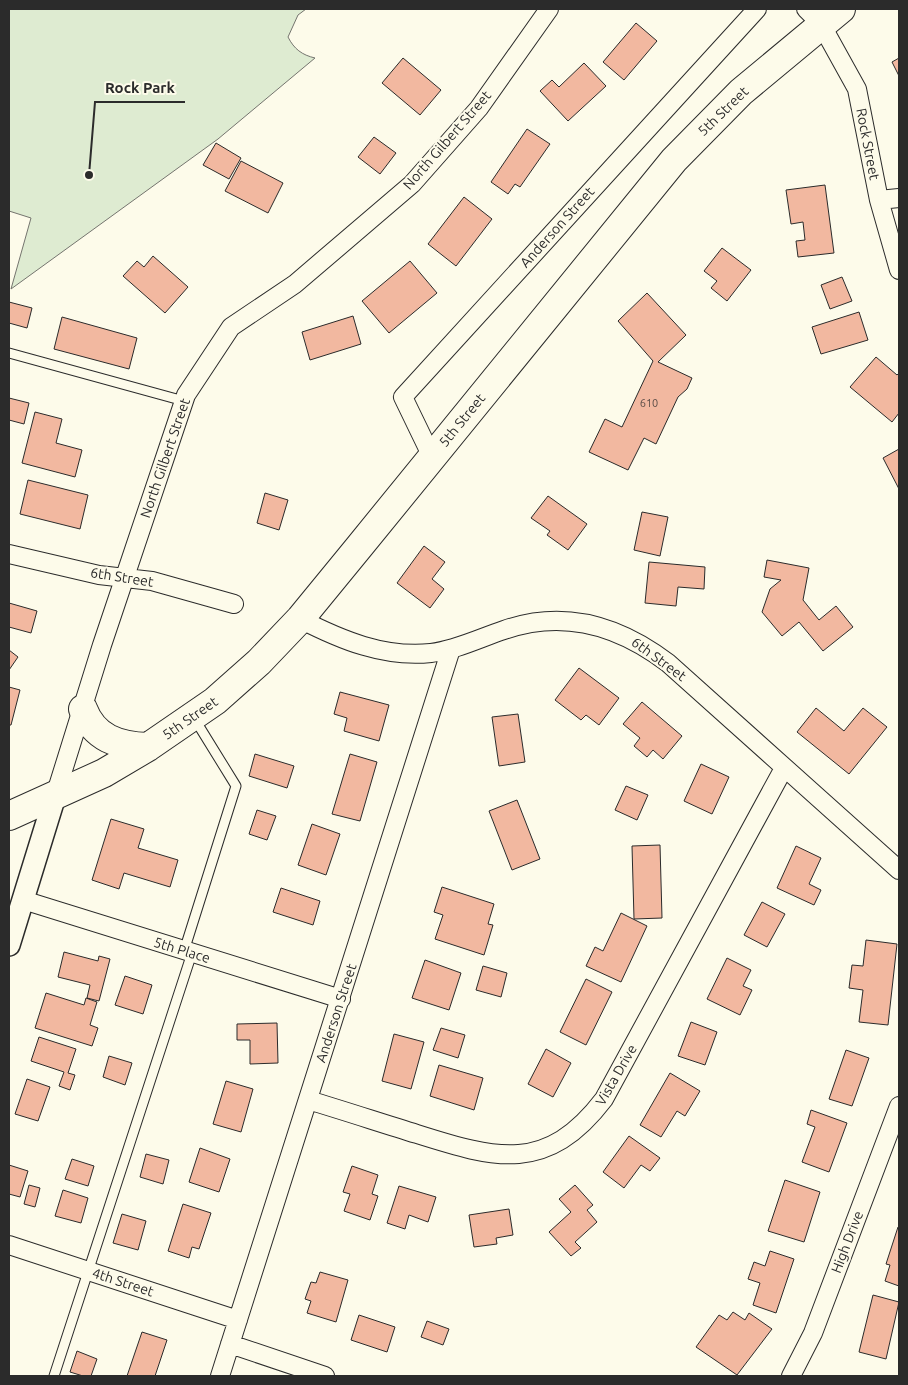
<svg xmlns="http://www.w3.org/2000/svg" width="908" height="1385" font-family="Ubuntu,sans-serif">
	<rect width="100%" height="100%" fill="#fdfbea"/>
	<!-- green -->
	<path fill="#deebd1" stroke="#74746e" d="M 9,9 L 306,9 L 298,15 L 288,37 C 294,49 302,55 315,58 L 218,139 L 11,289 L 31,218 L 9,211 Z"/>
	<!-- building -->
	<path fill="#f2b8a0" stroke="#2b2b2b" d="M 636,23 L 657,41 L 624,80 L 603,62 Z
		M 403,58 L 441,90 L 420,115 L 382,83 Z
		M 899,58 L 899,76 L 892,62 Z
		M 584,63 L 606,86 L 568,121 L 540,91 L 552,80 L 559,87 Z
		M 527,129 L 550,144 L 520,187 L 515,184 L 508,194 L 491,182 Z
		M 374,137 L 396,153 L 380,174 L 358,157 Z
		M 216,143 L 241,158 L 229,179 L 203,165 Z
		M 241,161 L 283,183 L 268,213 L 225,191 Z
		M 825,185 L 834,253 L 798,257 L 796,241 L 805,240 L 803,222 L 791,224 L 786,190 Z
		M 464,197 L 492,219 L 456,266 L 428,244 Z
		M 722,248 L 751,270 L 727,301 L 711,288 L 717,281 L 704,271 Z
		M 153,256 L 188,287 L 165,313 L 123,276 L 137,261 L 144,267 Z
		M 410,261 L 437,293 L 389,333 L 362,301 Z
		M 842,277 L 852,301 L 830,309 L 821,285 Z
		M 647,293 L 686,335 L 658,362 L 692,378 L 687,389 L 678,397 L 656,444 L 644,438 L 628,470 L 589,452 L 605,419 L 622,427 L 653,361 L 618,321 Z
		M 9,302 L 32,308 L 27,328 L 9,323 Z
		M 859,312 L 868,340 L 821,354 L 812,327 Z
		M 353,316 L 361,344 L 310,360 L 302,332 Z
		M 62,317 L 137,338 L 129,369 L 54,349 Z
		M 876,357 L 897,375 L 899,373 L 899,413 L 892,422 L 850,387 Z
		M 9,398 L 29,403 L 24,424 L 9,420 Z
		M 35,412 L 62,419 L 56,443 L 82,450 L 75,477 L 22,463 Z
		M 899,449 L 899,489 L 883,458 Z
		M 28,480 L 88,495 L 80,529 L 20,514 Z
		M 265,493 L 288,500 L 279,530 L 257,523 Z
		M 548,496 L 587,524 L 568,550 L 547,535 L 550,531 L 531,518 Z
		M 642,512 L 668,517 L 660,556 L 634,550 Z
		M 424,546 L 445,562 L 432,579 L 444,589 L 430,608 L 397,583 Z
		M 767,560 L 809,568 L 803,600 L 819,620 L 836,606 L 853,627 L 823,651 L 799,622 L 782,636 L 762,612 L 770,589 L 781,580 L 764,577 Z
		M 649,562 L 705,567 L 704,589 L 678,587 L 676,606 L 645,603 Z
		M 9,603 L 37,611 L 31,633 L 9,627 Z
		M 9,650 L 18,657 L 9,670 Z
		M 579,668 L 619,698 L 599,725 L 586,715 L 581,720 L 555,700 Z
		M 9,687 L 20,690 L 11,725 L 9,725 Z
		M 340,692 L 389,705 L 379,741 L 344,731 L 347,718 L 334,714 Z
		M 642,702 L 682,736 L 663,759 L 653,750 L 647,757 L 634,746 L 640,738 L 623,724 Z
		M 816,708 L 844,731 L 863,708 L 887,727 L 849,774 L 797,732 Z
		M 518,714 L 525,762 L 499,766 L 492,717 Z
		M 255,754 L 294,766 L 287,788 L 249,776 Z
		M 350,754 L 377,762 L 360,821 L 332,814 Z
		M 701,764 L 729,777 L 712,814 L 684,801 Z
		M 626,786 L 648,795 L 637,820 L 615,810 Z
		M 517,800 L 540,859 L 512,870 L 489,811 Z
		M 257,810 L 276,816 L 267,840 L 249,834 Z
		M 111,819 L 144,829 L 138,848 L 178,860 L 170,887 L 124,873 L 119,889 L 92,880 Z
		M 312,824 L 340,834 L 326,875 L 298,865 Z
		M 660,845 L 662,918 L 634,919 L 632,846 Z
		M 796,846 L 821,858 L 809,884 L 821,890 L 814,905 L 777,888 Z
		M 442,887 L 494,904 L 488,924 L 493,925 L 484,955 L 435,939 L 443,915 L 434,912 Z
		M 281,888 L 320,901 L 313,925 L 273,912 Z
		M 762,902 L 785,914 L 767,947 L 744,935 Z
		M 621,913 L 647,926 L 621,982 L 586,966 L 595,947 L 603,951 Z
		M 866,940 L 897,944 L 888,1025 L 859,1022 L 863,990 L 849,988 L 852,965 L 863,966 Z
		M 64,952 L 98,961 L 99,956 L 110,959 L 99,1001 L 87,998 L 90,985 L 58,977 Z
		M 727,958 L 751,970 L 743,986 L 752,990 L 740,1015 L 707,999 Z
		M 425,960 L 461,973 L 449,1010 L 412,998 Z
		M 483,966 L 507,973 L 501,997 L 476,990 Z
		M 125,976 L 152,985 L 143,1014 L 115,1005 Z
		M 586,979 L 612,992 L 586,1045 L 560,1032 Z
		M 46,993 L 84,1005 L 86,998 L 97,1002 L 90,1025 L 98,1028 L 92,1046 L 35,1028 Z
		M 691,1022 L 717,1032 L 705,1065 L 678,1056 Z
		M 277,1023 L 278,1063 L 250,1064 L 250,1040 L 237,1040 L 237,1024 Z
		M 441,1028 L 465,1035 L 458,1058 L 433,1050 Z
		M 394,1034 L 424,1042 L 411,1089 L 382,1081 Z
		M 39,1037 L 76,1049 L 68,1073 L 75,1075 L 70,1090 L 59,1086 L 64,1072 L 31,1061 Z
		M 546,1049 L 571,1063 L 553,1097 L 528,1084 Z
		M 846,1050 L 869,1058 L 852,1106 L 829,1099 Z
		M 109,1056 L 132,1063 L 125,1085 L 103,1077 Z
		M 439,1065 L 483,1078 L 474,1110 L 430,1096 Z
		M 670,1073 L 700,1091 L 685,1116 L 677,1111 L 661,1137 L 640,1125 Z
		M 27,1079 L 50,1087 L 38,1121 L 15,1114 Z
		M 226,1081 L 253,1089 L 241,1132 L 213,1124 Z
		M 811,1110 L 847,1123 L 829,1172 L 802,1162 L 815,1127 L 807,1124 Z
		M 629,1136 L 660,1158 L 650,1171 L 641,1165 L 624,1188 L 603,1172 Z
		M 200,1148 L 230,1159 L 219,1192 L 189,1182 Z
		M 146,1154 L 169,1160 L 163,1184 L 140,1177 Z
		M 72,1159 L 94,1166 L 88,1186 L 65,1179 Z
		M 9,1165 L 28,1171 L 20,1197 L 9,1194 Z
		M 352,1166 L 378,1175 L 372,1194 L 378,1196 L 370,1220 L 344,1211 L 350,1194 L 343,1192 Z
		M 785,1180 L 820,1192 L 804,1242 L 768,1231 Z
		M 29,1185 L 40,1188 L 35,1207 L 24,1204 Z
		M 575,1185 L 593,1205 L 587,1210 L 597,1222 L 575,1242 L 581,1248 L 571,1256 L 549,1232 L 571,1212 L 559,1199 Z
		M 399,1186 L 436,1197 L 428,1222 L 409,1215 L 405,1229 L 387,1223 Z
		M 63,1190 L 88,1198 L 81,1223 L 55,1216 Z
		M 183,1204 L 211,1213 L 199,1249 L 192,1247 L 189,1258 L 168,1251 Z
		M 509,1209 L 513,1235 L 496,1238 L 497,1244 L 474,1247 L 469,1215 Z
		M 122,1214 L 146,1221 L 138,1250 L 113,1243 Z
		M 898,1227 L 899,1227 L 899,1286 L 885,1281 L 890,1265 L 886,1264 Z
		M 770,1251 L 794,1259 L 776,1313 L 753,1305 L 760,1283 L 748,1279 L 754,1262 L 765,1266 Z
		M 320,1272 L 348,1280 L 336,1322 L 307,1313 L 311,1301 L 305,1299 L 311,1282 L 316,1283 Z
		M 873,1295 L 899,1302 L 886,1359 L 859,1352 Z
		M 733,1312 L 745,1320 L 749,1313 L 772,1329 L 737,1375 L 696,1347 L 719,1315 L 727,1320 Z
		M 359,1315 L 395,1327 L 387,1352 L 351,1340 Z
		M 427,1321 L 449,1329 L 443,1345 L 421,1337 Z
		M 142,1332 L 167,1340 L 155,1376 L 127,1376 Z
		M 77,1351 L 97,1359 L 91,1376 L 83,1376 L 70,1372 Z"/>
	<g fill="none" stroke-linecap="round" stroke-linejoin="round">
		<defs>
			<path id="service" d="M 9,353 L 184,401
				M 184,951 L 236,786 L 194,718
				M 54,1376 L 192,953"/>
			<path id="minor" d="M 806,9 L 821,24 L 857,89 L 879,200 L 899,270
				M 879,200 L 899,198
				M 432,457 L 403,397 L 757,9
				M 9,554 L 99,575 L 152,581 L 234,604
				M 300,619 C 341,640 384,658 431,653 C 456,650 480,638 504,630 C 564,609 618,625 668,663 L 899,870
				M 55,796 L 102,645 L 186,395 L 231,327 L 295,284 L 412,184 L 479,108 L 549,9
				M 23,900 L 341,999
				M 308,1100 C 345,1111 381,1123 417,1134 C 496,1159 547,1174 604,1099 L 784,768
				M 9,1245 L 238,1320
				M 230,1344 L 325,1376
				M 220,1376 L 451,649
				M 791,1376 L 813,1333 L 899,1106"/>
			<path id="tertiary" d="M 9,945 L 55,796"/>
			<path id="primary" d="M 83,709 C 94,738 118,746 148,747
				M 9,816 L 104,773 L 148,747 L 215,701 L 259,662 L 300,619 L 359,547 L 674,160 L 741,92 L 841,9"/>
		</defs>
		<!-- service casing -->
		<use href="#service" stroke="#2b2b2b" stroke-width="11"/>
		<!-- minor casing -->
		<use href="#minor" stroke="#2b2b2b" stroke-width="20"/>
		<!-- tertiary casing -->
		<use href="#tertiary" stroke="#2b2b2b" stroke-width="24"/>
		<!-- primary casing -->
		<use href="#primary" stroke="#2b2b2b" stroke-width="30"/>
		<!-- service -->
		<use href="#service" stroke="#fdfbea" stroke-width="9"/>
		<!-- minor -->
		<use href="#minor" stroke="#fdfbea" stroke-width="18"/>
		<!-- tertiary -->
		<use href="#tertiary" stroke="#fdfbea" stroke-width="21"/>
		<!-- primary -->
		<use href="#primary" stroke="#fdfbea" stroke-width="28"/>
	</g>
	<g text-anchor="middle" stroke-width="4" stroke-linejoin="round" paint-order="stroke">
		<!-- number labels -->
		<g font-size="11" fill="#5d4e48">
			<text x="649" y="407">610</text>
		</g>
		<!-- street labels -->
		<g font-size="14" fill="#2b2b2b" stroke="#fdfbea">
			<text transform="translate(723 111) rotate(-44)" y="5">5th Street</text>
			<text transform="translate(447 140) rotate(-49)" y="5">North Gilbert Street</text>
			<text transform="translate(868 144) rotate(79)" y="5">Rock Street</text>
			<text transform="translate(557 227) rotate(-48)" y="5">Anderson Street</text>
			<text transform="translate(462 420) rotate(-51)" y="5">5th Street</text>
			<text transform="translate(165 458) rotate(-71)" y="5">North Gilbert Street</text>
			<text transform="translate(122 577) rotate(9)" y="5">6th Street</text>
			<text transform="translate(659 659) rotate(36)" y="5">6th Street</text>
			<text transform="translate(190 718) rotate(-35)" y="5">5th Street</text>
			<text transform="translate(182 950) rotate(17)" y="5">5th Place</text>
			<text transform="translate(336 1013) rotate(-72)" y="5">Anderson Street</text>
			<text transform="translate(616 1075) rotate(-60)" y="5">Vista Drive</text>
			<text transform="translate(847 1242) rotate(-69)" y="5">High Drive</text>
			<text transform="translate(123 1282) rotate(18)" y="5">4th Street</text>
		</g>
	</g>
	<!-- callouts -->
	<path fill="none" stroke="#2b2b2b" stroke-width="2" d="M89 175L95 102H185"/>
	<circle fill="#2b2b2b" stroke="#fdfbea" stroke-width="2" cx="89" cy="175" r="5"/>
	<g font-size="15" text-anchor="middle" font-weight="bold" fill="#2b2b2b" stroke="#fdfbea" stroke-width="4" stroke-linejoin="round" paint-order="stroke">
		<text x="140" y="93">Rock Park</text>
	</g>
	<!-- border -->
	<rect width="908" height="1385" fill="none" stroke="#2b2b2b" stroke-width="20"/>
</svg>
